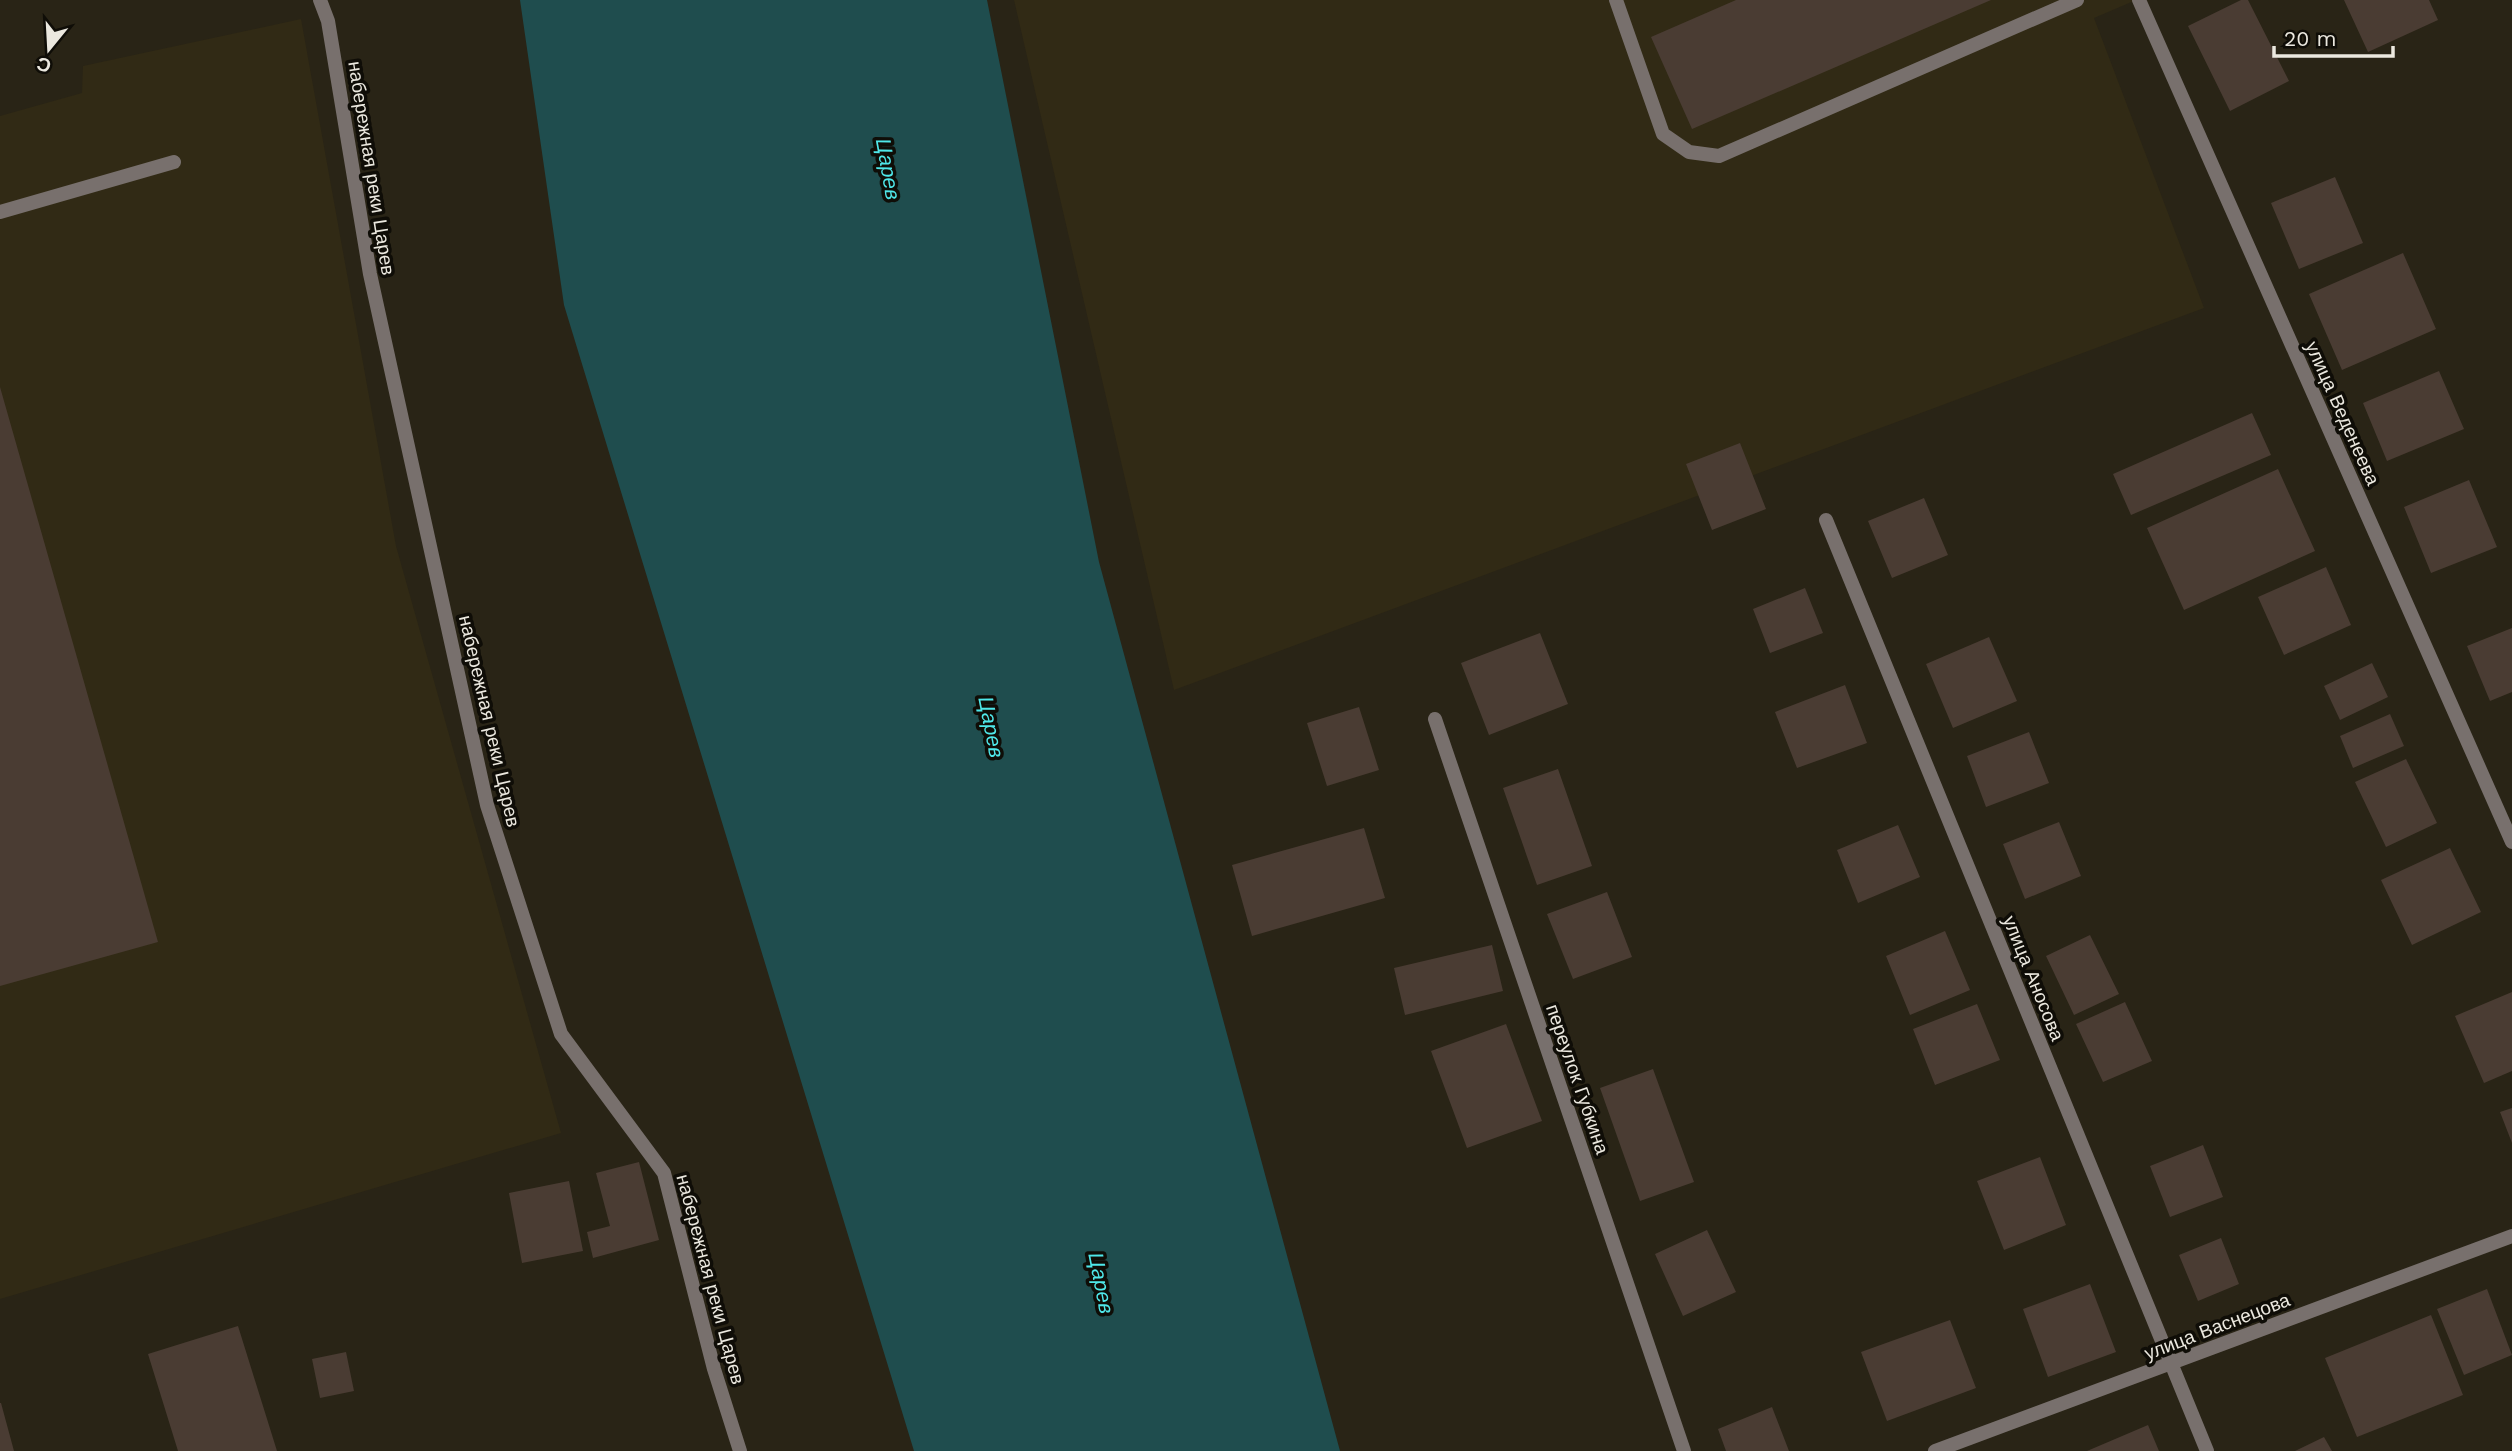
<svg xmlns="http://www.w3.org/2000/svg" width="2512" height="1451" font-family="'Work Sans',sans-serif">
	<rect width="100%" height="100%" fill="#292416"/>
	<!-- built -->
	<path fill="#312a15" d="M 1014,0 L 2136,0 L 2094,18 L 2204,308 L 1174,690 Z
		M 301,19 L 396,546 L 561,1133 L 0,1299 L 0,116 L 82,93 L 83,66 Z"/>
	<!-- water -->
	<path fill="#1f4d4e" d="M 520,0 L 987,0 L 1099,562 L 1340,1451 L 914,1451 L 564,305 Z"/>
	<!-- building -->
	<path fill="#4a3c33" d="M 1736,0 L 1991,0 L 1692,129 L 1651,37 Z
		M 2241,0 L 2248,0 L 2289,81 L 2230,111 L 2188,26 Z
		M 2344,0 L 2429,0 L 2438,20 L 2368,52 Z
		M 2335,177 L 2363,243 L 2299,269 L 2271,203 Z
		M 2403,253 L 2436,329 L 2342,370 L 2309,294 Z
		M 2439,371 L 2464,429 L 2387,461 L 2363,403 Z
		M 0,387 L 158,942 L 0,986 Z
		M 2252,413 L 2271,455 L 2131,515 L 2113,474 Z
		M 1740,443 L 1766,509 L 1712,530 L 1686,464 Z
		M 2278,469 L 2315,551 L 2184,610 L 2147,528 Z
		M 2469,480 L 2497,547 L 2431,573 L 2404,507 Z
		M 1924,498 L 1948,555 L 1892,578 L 1868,521 Z
		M 2326,567 L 2351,625 L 2284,655 L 2258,597 Z
		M 1805,588 L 1823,633 L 1770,653 L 1753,609 Z
		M 2512,628 L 2512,692 L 2490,701 L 2467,646 Z
		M 1540,633 L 1568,704 L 1489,735 L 1461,663 Z
		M 1989,637 L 2017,701 L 1953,728 L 1926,664 Z
		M 2372,663 L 2388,697 L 2340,720 L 2324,686 Z
		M 1845,685 L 1867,743 L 1797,768 L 1775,712 Z
		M 1359,707 L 1379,770 L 1327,786 L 1307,723 Z
		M 2390,714 L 2404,746 L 2353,768 L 2340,736 Z
		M 2029,732 L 2049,783 L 1986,807 L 1967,756 Z
		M 2406,759 L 2437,823 L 2386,847 L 2355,782 Z
		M 1558,769 L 1592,866 L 1537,885 L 1503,788 Z
		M 2059,822 L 2081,876 L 2025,899 L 2003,844 Z
		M 1898,825 L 1920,877 L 1858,903 L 1837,850 Z
		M 1364,828 L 1385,898 L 1252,936 L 1232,865 Z
		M 2450,848 L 2481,912 L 2412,945 L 2381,880 Z
		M 1607,892 L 1632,957 L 1573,979 L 1547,914 Z
		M 1945,931 L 1970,990 L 1910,1015 L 1886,956 Z
		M 2090,935 L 2119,994 L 2074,1015 L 2046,956 Z
		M 1492,945 L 1503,991 L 1405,1015 L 1394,968 Z
		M 2512,992 L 2512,1071 L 2484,1083 L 2455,1016 Z
		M 2125,1002 L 2152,1061 L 2103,1082 L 2076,1024 Z
		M 1977,1004 L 2000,1060 L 1935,1085 L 1913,1029 Z
		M 1506,1024 L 1542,1121 L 1467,1148 L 1431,1051 Z
		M 1653,1069 L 1694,1182 L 1640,1201 L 1600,1088 Z
		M 2512,1108 L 2512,1143 L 2500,1112 Z
		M 2203,1145 L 2223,1197 L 2170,1217 L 2150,1166 Z
		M 2040,1157 L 2066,1225 L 2004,1250 L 1977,1181 Z
		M 639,1162 L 659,1240 L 593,1258 L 587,1232 L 610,1226 L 596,1173 Z
		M 569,1181 L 583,1251 L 522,1263 L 509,1193 Z
		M 1707,1230 L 1736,1292 L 1683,1316 L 1655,1254 Z
		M 2221,1238 L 2239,1284 L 2198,1301 L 2179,1255 Z
		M 2090,1284 L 2116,1352 L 2048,1377 L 2023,1309 Z
		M 2487,1289 L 2512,1355 L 2464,1375 L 2437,1309 Z
		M 2431,1315 L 2463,1395 L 2357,1437 L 2325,1358 Z
		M 1950,1320 L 1976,1388 L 1887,1421 L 1861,1352 Z
		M 238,1326 L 277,1451 L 178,1451 L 148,1354 Z
		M 346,1352 L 354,1391 L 320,1398 L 312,1359 Z
		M 0,1403 L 1,1403 L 14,1451 L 0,1451 Z
		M 1772,1407 L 1789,1451 L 1726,1451 L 1718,1429 Z
		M 2148,1425 L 2159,1451 L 2087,1451 Z
		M 2324,1437 L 2332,1451 L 2295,1451 Z"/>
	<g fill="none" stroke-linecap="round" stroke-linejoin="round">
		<!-- service -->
		<path stroke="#78706d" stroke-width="14" d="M 0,212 L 174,162"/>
		<!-- minor -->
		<path stroke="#78706d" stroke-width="14" d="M 320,0 L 328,21 L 370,274 L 487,805 L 561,1034 L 664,1173 L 714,1369 L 740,1451
			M 1616,0 L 1663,134 L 1689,152 L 1719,156 L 2077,0
			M 2139,0 L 2512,842
			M 1826,520 L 2207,1451
			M 1435,719 L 1684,1451
			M 1935,1451 L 2512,1236"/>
	</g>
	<g text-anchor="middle" stroke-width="7" stroke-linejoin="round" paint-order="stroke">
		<!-- street labels -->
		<g font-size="19" fill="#ebe8df" stroke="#0f0d07">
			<text transform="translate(372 168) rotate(81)" y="7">набережная реки Царев</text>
			<text transform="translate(2343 413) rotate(66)" y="7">улица Веденеева</text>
			<text transform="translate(490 721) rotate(77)" y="7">набережная реки Царев</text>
			<text transform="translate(2034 978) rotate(68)" y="7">улица Аносова</text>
			<text transform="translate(1578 1079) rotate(71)" y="7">переулок Губкина</text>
			<text transform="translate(711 1279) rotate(75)" y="7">набережная реки Царев</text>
			<text transform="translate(2217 1326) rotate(-21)" y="7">улица Васнецова</text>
		</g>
		<!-- water labels -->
		<g font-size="21" font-style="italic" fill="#4fe7e9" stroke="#0f0d07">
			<text transform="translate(888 169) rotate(80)" y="7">Царев</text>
			<text transform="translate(991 727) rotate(79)" y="7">Царев</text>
			<text transform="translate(1101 1283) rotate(79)" y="7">Царев</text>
		</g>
	</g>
	<!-- north arrow -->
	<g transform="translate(49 49) rotate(198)" stroke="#0f0d07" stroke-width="5" paint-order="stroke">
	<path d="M0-5L12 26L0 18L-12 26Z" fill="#ebe8df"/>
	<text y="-10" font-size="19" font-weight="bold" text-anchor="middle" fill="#ebe8df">С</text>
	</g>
	<!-- scale -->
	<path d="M2274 46v10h119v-10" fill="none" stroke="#ebe8df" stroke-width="3.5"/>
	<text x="2284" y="46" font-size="21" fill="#ebe8df" stroke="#0f0d07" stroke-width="5" paint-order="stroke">20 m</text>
</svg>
